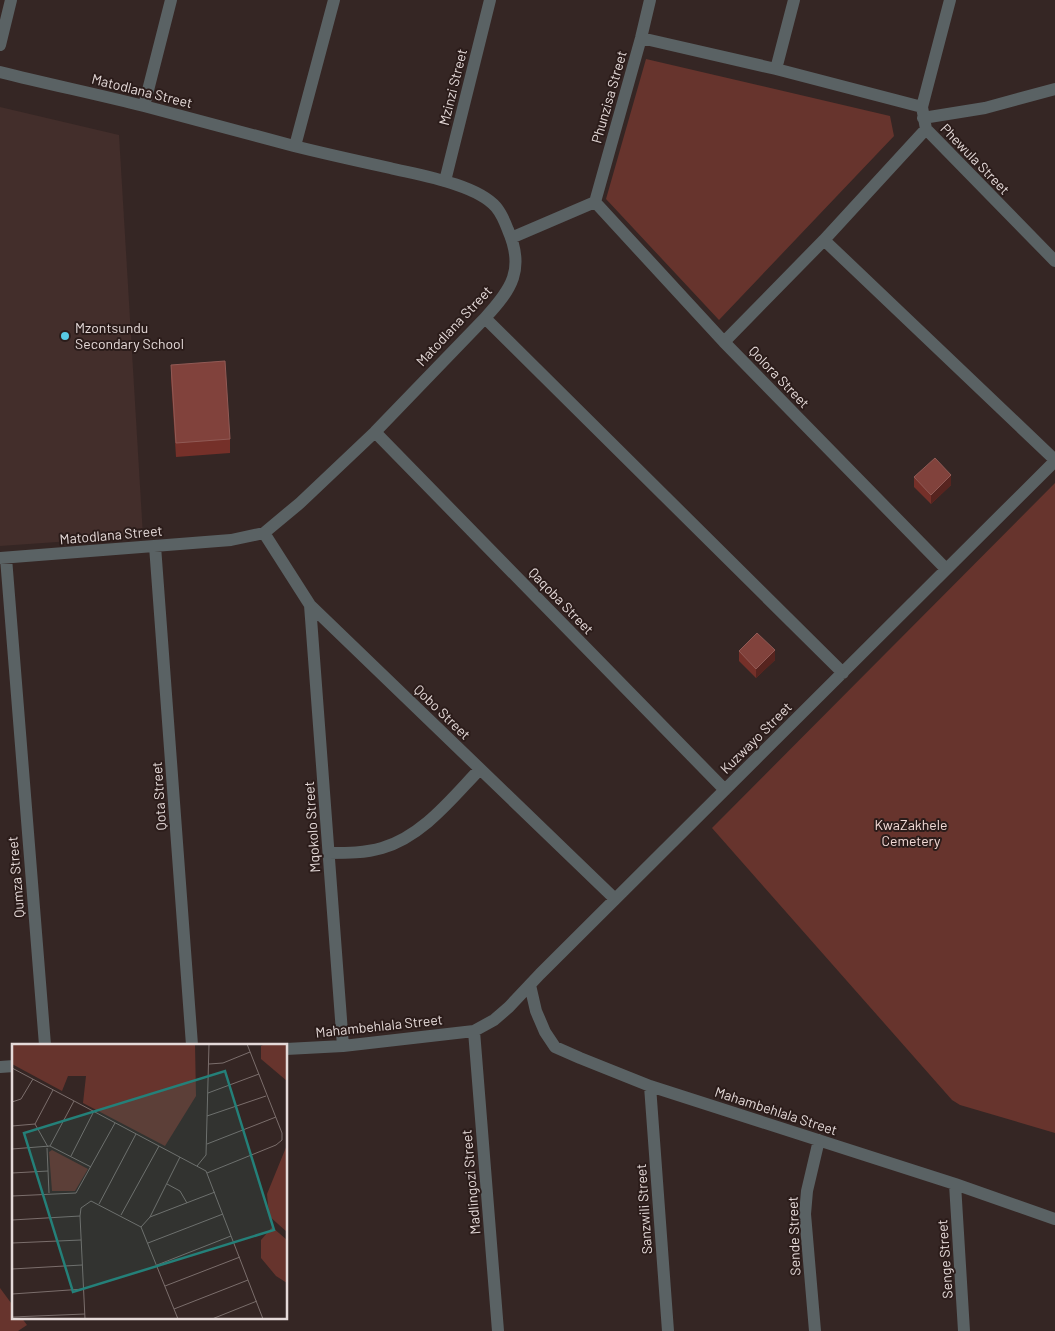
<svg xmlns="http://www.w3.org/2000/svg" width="1055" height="1331" font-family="Barlow,sans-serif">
	<rect width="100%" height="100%" fill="#352624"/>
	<!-- built -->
	<path fill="#432e2b" d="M 0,107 L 119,135 L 143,536 L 0,546 Z"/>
	<!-- green -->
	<path fill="#67342d" d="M 646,59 L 890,116 L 894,136 L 719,320 L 606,199 Z
		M 1055,483 L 1055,1133 L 960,1105 L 952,1100 L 712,828 Z
		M 0,1288 L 14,1307 L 14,1317 L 21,1317 L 27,1325 L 18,1331 L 0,1331 Z"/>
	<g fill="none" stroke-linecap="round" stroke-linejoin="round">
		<!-- minor -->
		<path stroke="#5a6264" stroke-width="12" d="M 950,0 L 922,107 L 926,129 L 1055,261
			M 641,38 L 776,69 L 922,107
			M 0,45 L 11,0
			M 776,69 L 794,0
			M 0,72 C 48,84 96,94 144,106 C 194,119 244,133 294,146 C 326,154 358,161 390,168 C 419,175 476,184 496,207 C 501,213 505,222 508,230 C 525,269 512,289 485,318 L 375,432 L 300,503 L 264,533 L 231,540 L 0,558
			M 144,106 L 171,0
			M 923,118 L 985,108 L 1055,89
			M 295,146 L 334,0
			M 445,181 L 490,0
			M 595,202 L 724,342 L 946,569
			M 595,202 L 641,38 L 650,0
			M 511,238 L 595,202
			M 824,240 L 1055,460
			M 485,318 L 843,673
			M 724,342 L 824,240 L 926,129
			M 375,432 L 725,790
			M 264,533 L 310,605 L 615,899
			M 155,546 L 192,1045
			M 6,558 L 45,1045
			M 310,605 L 343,1046
			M 329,853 C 347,853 365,853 382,848 C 423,836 452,798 480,769
			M 530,985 L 536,1011 L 545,1032 L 555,1047 L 580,1058 L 650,1086 L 955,1184 L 1055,1219
			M 474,1031 L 498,1331
			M 286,1049 L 343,1046 L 474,1031 L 494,1020 L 509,1007 L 540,974 L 1055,461
			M 0,1067 L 14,1066
			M 650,1086 L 668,1331
			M 955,1184 L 964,1331
			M 815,1331 L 805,1214 L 807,1191 L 819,1140"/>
	</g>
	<!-- wall -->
	<path fill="#753029" d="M 171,365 L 230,439 L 230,453 L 176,457 L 171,379 Z
		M 914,477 L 951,485 L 931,504 L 914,487 Z
		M 739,651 L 775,660 L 756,678 L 739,661 Z"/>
	<!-- shaded-wall -->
	<path fill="#57241f" d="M 951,475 L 951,485 L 931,504 L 931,495 Z
		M 775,650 L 775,660 L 756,678 L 756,669 Z"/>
	<!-- building -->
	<path fill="#81423c" stroke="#915a55" d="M 225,361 L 230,439 L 176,443 L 171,365 Z
		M 935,458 L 951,475 L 931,495 L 914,477 Z
		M 757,633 L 775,650 L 756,669 L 739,651 Z"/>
	<!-- markers -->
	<circle fill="#58c9e3" stroke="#2b1c1a" stroke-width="2" cx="65" cy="336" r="5"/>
	<g text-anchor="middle" stroke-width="4" stroke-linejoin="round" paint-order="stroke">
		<!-- street labels -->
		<g font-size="14" fill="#e5dad9" stroke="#2b1c1a">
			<text transform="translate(453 87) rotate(-76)" y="5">Mzinzi Street</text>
			<text transform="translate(142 91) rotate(14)" y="5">Matodlana Street</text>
			<text transform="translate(609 97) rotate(-74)" y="5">Phunzisa Street</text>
			<text transform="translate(975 159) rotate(46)" y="5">Phewula Street</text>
			<text transform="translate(454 326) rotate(-47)" y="5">Matodlana Street</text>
			<text transform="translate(779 377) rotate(46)" y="5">Qolora Street</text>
			<text transform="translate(111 535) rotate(-5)" y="5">Matodlana Street</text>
			<text transform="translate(561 601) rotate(46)" y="5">Qaqoba Street</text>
			<text transform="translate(442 712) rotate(44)" y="5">Qobo Street</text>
			<text transform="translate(756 738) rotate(-45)" y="5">Kuzwayo Street</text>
			<text transform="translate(159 796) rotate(-94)" y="5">Qota Street</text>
			<text transform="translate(312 827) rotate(-94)" y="5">Mqokolo Street</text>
			<text transform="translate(16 877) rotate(-95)" y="5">Qumza Street</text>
			<text transform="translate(379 1026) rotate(-6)" y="5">Mahambehlala Street</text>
			<text transform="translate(776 1111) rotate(18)" y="5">Mahambehlala Street</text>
			<text transform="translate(471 1182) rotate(-95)" y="5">Madlingozi Street</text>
			<text transform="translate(644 1209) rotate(-94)" y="5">Sanzwili Street</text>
			<text transform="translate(794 1236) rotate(-92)" y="5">Sende Street</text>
			<text transform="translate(945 1259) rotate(-94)" y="5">Senge Street</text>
		</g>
		<!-- poi labels -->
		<g font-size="14" fill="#e5dad9" stroke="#2b1c1a" text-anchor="start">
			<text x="75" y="333">Mzontsundu<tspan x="75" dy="16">Secondary School</tspan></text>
		</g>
		<!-- park labels -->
		<g font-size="14" fill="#f2dad6" stroke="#2b1c1a">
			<text x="911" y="830">KwaZakhele<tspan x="911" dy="16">Cemetery</tspan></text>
		</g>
	</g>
	<!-- overview -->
	<g transform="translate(12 1044)">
		<rect width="275" height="275" fill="#352624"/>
		<path d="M 183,0 L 184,52 L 153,102 L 71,59 L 74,32 L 56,32 L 50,47 L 0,20 L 0,0 ZM 253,0 L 275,0 L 275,37 L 249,15 L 249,2 ZM 275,101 L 275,188 L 257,172 L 255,150 ZM 40,106 L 76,125 L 63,147 L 40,147 L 37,108 ZM 260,183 L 275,196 L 275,239 L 264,232 L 249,214 L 249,196 Z" fill="#67342d"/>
		<path fill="none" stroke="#7b6e6c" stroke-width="1" d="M 197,20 L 211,19 L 238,8M 0,24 L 194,127 L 251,275M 196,49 L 247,30M 0,58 L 9,55 L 21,35M 195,72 L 254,52M 23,80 L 41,46M 23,80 L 36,103M 0,82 L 23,80M 195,100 L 264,73M 38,102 L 79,123M 35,104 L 37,149M 0,105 L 38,102 L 62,57M 59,112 L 82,67M 185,122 L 194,111 L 197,0M 0,129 L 36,127M 195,129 L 264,101 L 270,96 L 270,89 L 235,0M 155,140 L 168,147 L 175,159M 64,149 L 103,79M 0,152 L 64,149M 87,160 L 124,90M 109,171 L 147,102M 138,173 L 203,148M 0,176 L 68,172M 129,183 L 138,173 L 168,113M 0,199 L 69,196M 136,199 L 211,170M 145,221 L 219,192M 0,225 L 70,221M 153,242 L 228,213M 0,250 L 72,245M 162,265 L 236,236M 0,273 L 73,270M 73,275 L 68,172 L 69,164 L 79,157 L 129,183 L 166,275M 200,275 L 245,257"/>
		<path fill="#248079" fill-opacity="0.15" stroke="#248079" stroke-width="2.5" d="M 213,27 L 262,186 L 61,248 L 12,89 Z"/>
		<rect width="275" height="275" fill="none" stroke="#e5dad9" stroke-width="2.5"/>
	</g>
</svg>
